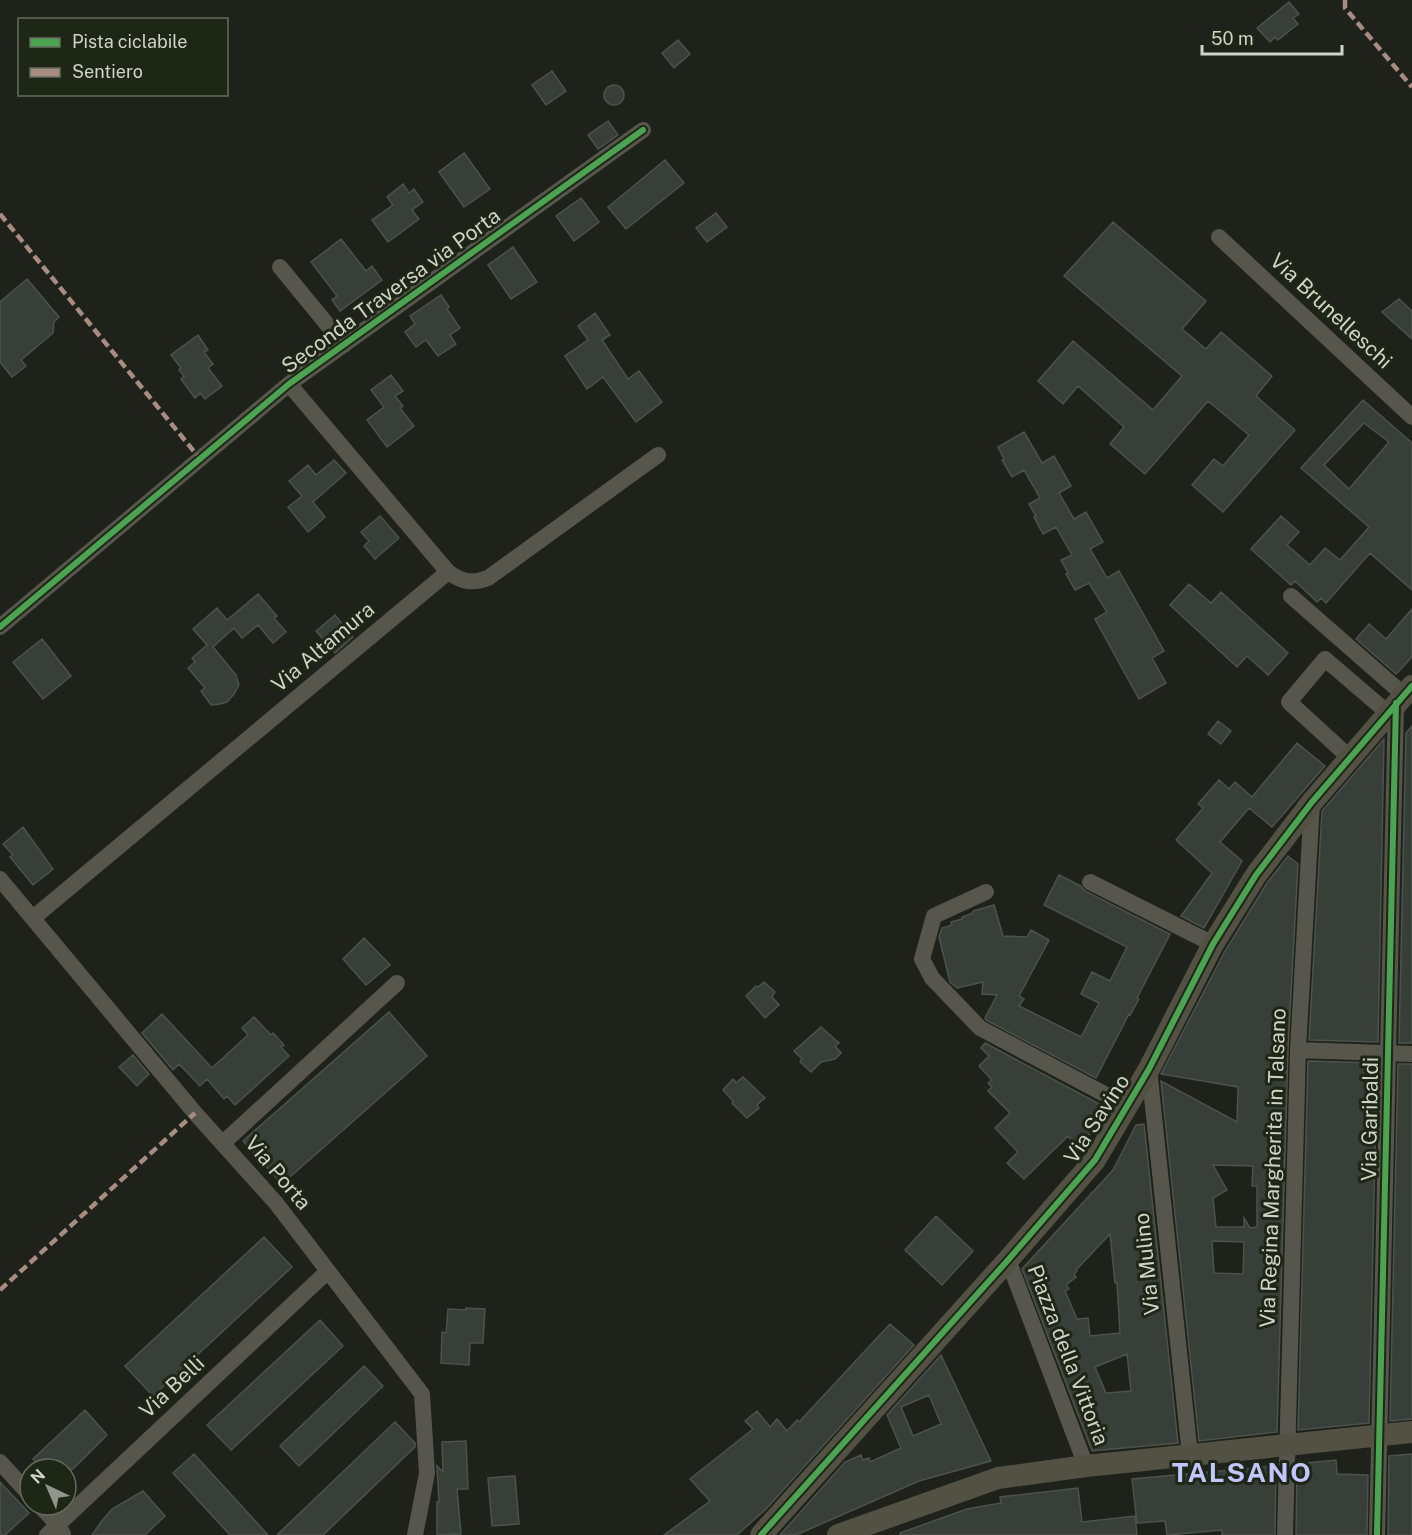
<svg xmlns="http://www.w3.org/2000/svg" width="1412" height="1535" font-family="'Public Sans',sans-serif">
	<rect width="100%" height="100%" fill="#1e221a"/>
	<!-- building -->
	<path fill="#383e38" stroke="#4c524c" stroke-width="1.5" fill-rule="evenodd" d="M 1289,2 L 1299,14 L 1293,18 L 1298,24 L 1278,40 L 1275,37 L 1270,42 L 1257,28 Z
		M 678,40 L 690,54 L 674,68 L 662,53 Z
		M 552,71 L 566,91 L 546,105 L 532,85 Z
		M604 95a10 10 0 1 1 20 0a10 10 0 1 1-20 0Z
		M 608,121 L 618,135 L 598,149 L 588,135 Z
		M 464,153 L 490,189 L 464,207 L 439,172 Z
		M 665,160 L 684,183 L 626,229 L 608,207 Z
		M 403,184 L 409,193 L 414,189 L 423,202 L 412,210 L 419,219 L 388,242 L 372,220 L 393,205 L 387,197 Z
		M 581,198 L 599,222 L 574,241 L 556,216 Z
		M 716,213 L 727,227 L 707,242 L 696,228 Z
		M 1113,222 L 1206,301 L 1182,329 L 1206,349 L 1221,332 L 1272,376 L 1256,396 L 1295,430 L 1223,512 L 1192,485 L 1214,459 L 1223,466 L 1249,435 L 1208,401 L 1145,474 L 1110,444 L 1124,427 L 1078,386 L 1063,404 L 1038,381 L 1073,341 L 1153,410 L 1182,376 L 1064,276 Z
		M 341,239 L 366,271 L 372,266 L 382,280 L 340,311 L 332,300 L 337,296 L 311,262 Z
		M 513,247 L 537,282 L 511,299 L 488,265 Z
		M 27,279 L 59,317 L 54,322 L 53,333 L 21,360 L 26,366 L 12,377 L 0,362 L 0,302 Z
		M 441,295 L 449,307 L 447,309 L 460,328 L 450,335 L 456,344 L 438,356 L 426,340 L 416,347 L 405,332 L 415,324 L 410,316 Z
		M 1399,299 L 1412,311 L 1412,339 L 1382,312 Z
		M 595,313 L 610,335 L 602,340 L 628,379 L 639,371 L 662,402 L 636,422 L 603,377 L 587,389 L 565,356 L 588,340 L 578,326 Z
		M 198,335 L 208,350 L 204,352 L 213,364 L 208,368 L 222,386 L 205,399 L 200,393 L 195,398 L 181,379 L 184,376 L 179,370 L 181,368 L 171,355 Z
		M 391,375 L 403,391 L 395,396 L 403,406 L 400,408 L 414,426 L 387,447 L 367,420 L 384,407 L 371,390 Z
		M 1363,400 L 1412,443 L 1412,590 L 1370,553 L 1326,603 L 1321,598 L 1317,602 L 1295,581 L 1291,585 L 1251,549 L 1281,516 L 1299,532 L 1287,545 L 1310,565 L 1325,548 L 1340,560 L 1369,527 L 1301,468 ZM 1364,423 L 1389,442 L 1349,489 L 1324,465 Z
		M 1024,432 L 1042,463 L 1054,456 L 1071,486 L 1059,493 L 1074,519 L 1086,512 L 1103,542 L 1090,549 L 1107,578 L 1119,571 L 1164,651 L 1152,658 L 1166,683 L 1139,699 L 1095,619 L 1107,612 L 1089,583 L 1075,590 L 1066,574 L 1068,573 L 1061,560 L 1072,555 L 1056,527 L 1043,534 L 1034,517 L 1036,516 L 1029,504 L 1040,498 L 1024,470 L 1012,477 L 1002,460 L 1004,459 L 998,447 Z
		M 334,460 L 346,473 L 313,502 L 325,517 L 308,532 L 288,507 L 302,496 L 289,481 L 308,465 L 316,475 Z
		M 380,516 L 399,538 L 375,559 L 364,546 L 369,541 L 361,532 Z
		M 1189,584 L 1211,603 L 1221,592 L 1288,653 L 1268,675 L 1247,656 L 1237,667 L 1170,605 Z
		M 258,594 L 277,616 L 274,618 L 286,632 L 273,643 L 258,625 L 242,638 L 234,628 L 213,647 L 236,675 L 239,685 L 234,694 L 227,702 L 220,704 L 211,705 L 201,691 L 205,688 L 188,668 L 195,662 L 192,658 L 207,645 L 193,629 L 217,608 L 227,620 Z
		M 1412,609 L 1412,657 L 1396,674 L 1356,639 L 1369,624 L 1386,639 Z
		M 335,615 L 353,637 L 335,653 L 316,631 Z
		M 42,639 L 71,676 L 43,699 L 13,662 Z
		M 1218,721 L 1231,731 L 1221,744 L 1208,734 Z
		M 1412,726 L 1412,1043 L 1399,1043 L 1406,733 Z
		M 1384,739 L 1378,1042 L 1309,1040 L 1322,811 Z
		M 1297,743 L 1325,766 L 1272,827 L 1249,808 L 1220,842 L 1242,861 L 1204,928 L 1181,916 L 1212,873 L 1176,840 L 1203,808 L 1198,804 L 1219,780 L 1229,789 L 1235,782 L 1252,797 Z
		M 23,827 L 53,869 L 33,885 L 10,857 L 13,855 L 3,844 Z
		M 1288,856 L 1298,864 L 1288,1049 L 1277,1432 L 1199,1441 L 1161,1081 L 1237,1122 L 1238,1087 L 1161,1074 L 1225,951 L 1267,883 ZM 1213,1165 L 1253,1166 L 1252,1186 L 1257,1186 L 1257,1227 L 1250,1228 L 1244,1218 L 1244,1227 L 1216,1227 L 1213,1198 L 1227,1190 ZM 1212,1241 L 1244,1242 L 1243,1274 L 1214,1273 Z
		M 1059,875 L 1081,886 L 1085,891 L 1170,934 L 1137,998 L 1139,999 L 1130,1015 L 1129,1014 L 1096,1078 L 986,1020 L 985,1018 L 997,995 L 982,994 L 983,982 L 957,988 L 950,982 L 939,937 L 942,928 L 952,925 L 951,922 L 962,919 L 962,917 L 973,913 L 973,911 L 994,905 L 1003,936 L 1027,937 L 1031,930 L 1049,940 L 1019,996 L 1024,999 L 1019,1006 L 1081,1037 L 1099,1003 L 1081,994 L 1092,972 L 1110,981 L 1127,947 L 1044,905 Z
		M 364,938 L 390,965 L 366,985 L 343,959 Z
		M 764,982 L 775,992 L 772,997 L 779,1005 L 765,1018 L 746,996 L 756,986 L 758,987 Z
		M 389,1012 L 427,1056 L 282,1184 L 243,1141 Z
		M 162,1014 L 212,1068 L 248,1035 L 242,1028 L 254,1017 L 271,1035 L 273,1033 L 284,1045 L 281,1047 L 289,1056 L 235,1105 L 227,1096 L 224,1099 L 207,1079 L 200,1086 L 179,1064 L 173,1070 L 142,1033 Z
		M 821,1027 L 839,1043 L 835,1046 L 841,1053 L 835,1059 L 821,1062 L 811,1072 L 800,1062 L 802,1059 L 794,1051 Z
		M 985,1043 L 1107,1108 L 1095,1129 L 1077,1146 L 1068,1136 L 1024,1179 L 1007,1163 L 1018,1152 L 995,1128 L 1010,1113 L 988,1091 L 992,1087 L 988,1083 L 992,1080 L 979,1066 L 989,1056 L 981,1048 Z
		M 133,1055 L 149,1074 L 137,1086 L 119,1067 Z
		M 1308,1061 L 1377,1063 L 1369,1423 L 1298,1430 Z
		M 1398,1064 L 1412,1064 L 1412,1419 L 1390,1421 Z
		M 743,1077 L 765,1098 L 757,1105 L 759,1108 L 747,1118 L 732,1103 L 733,1101 L 723,1090 L 733,1079 L 736,1083 Z
		M 1144,1124 L 1178,1443 L 1092,1451 L 1022,1269 L 1113,1170 L 1136,1125 ZM 1110,1234 L 1115,1283 L 1117,1283 L 1120,1333 L 1090,1336 L 1088,1318 L 1077,1319 L 1065,1291 L 1069,1289 L 1066,1285 L 1076,1277 L 1074,1274 L 1077,1271 L 1076,1270 ZM 1127,1354 L 1131,1391 L 1106,1393 L 1095,1367 Z
		M 936,1216 L 973,1251 L 942,1285 L 905,1250 Z
		M 264,1237 L 292,1267 L 153,1396 L 125,1366 Z
		M 466,1308 L 485,1309 L 483,1343 L 470,1343 L 469,1365 L 441,1363 L 442,1332 L 446,1333 L 448,1309 L 466,1310 Z
		M 320,1320 L 343,1346 L 231,1450 L 207,1425 Z
		M 890,1324 L 914,1345 L 767,1508 L 737,1535 L 664,1535 L 710,1501 L 690,1479 L 753,1429 L 745,1421 L 757,1411 L 770,1427 L 777,1419 L 787,1431 L 797,1420 L 799,1422 Z
		M 941,1355 L 991,1461 L 919,1481 L 796,1535 L 780,1535 L 845,1462 L 861,1455 L 863,1460 L 869,1458 L 870,1462 L 901,1448 L 887,1415 ZM 929,1395 L 941,1424 L 913,1436 L 901,1407 Z
		M 364,1366 L 383,1386 L 299,1466 L 280,1446 Z
		M 85,1410 L 107,1435 L 73,1469 L 42,1469 L 33,1459 Z
		M 395,1422 L 415,1443 L 415,1447 L 323,1535 L 277,1535 Z
		M 466,1441 L 468,1489 L 457,1489 L 461,1534 L 437,1535 L 437,1502 L 439,1502 L 437,1466 L 443,1472 L 442,1442 Z
		M 194,1454 L 268,1535 L 230,1535 L 173,1473 Z
		M 1412,1454 L 1412,1535 L 1388,1535 L 1389,1456 Z
		M 1336,1460 L 1337,1474 L 1368,1475 L 1367,1535 L 1296,1535 L 1297,1464 Z
		M 1276,1466 L 1275,1535 L 1222,1535 L 1222,1530 L 1167,1535 L 1165,1521 L 1137,1523 L 1132,1479 Z
		M 515,1476 L 519,1524 L 492,1526 L 488,1478 Z
		M 0,1482 L 29,1513 L 5,1535 L 0,1535 Z
		M 1078,1488 L 1082,1522 L 1135,1516 L 1137,1535 L 900,1535 L 900,1533 L 967,1509 L 1001,1503 L 1000,1497 Z
		M 143,1491 L 165,1516 L 145,1535 L 92,1535 L 101,1522 L 112,1509 Z"/>
	<g fill="none" stroke-linecap="round" stroke-linejoin="round">
		<!-- street -->
		<path stroke="#56564c" stroke-width="16" d="M 1219,237 L 1412,417
			M 280,267 L 344,345
			M 289,384 L 448,572 C 462,582 472,584 488,578 L 658,455
			M 1291,596 L 1404,695
			M 0,627 L 289,384 L 643,130
			M 1349,757 L 1289,702 L 1325,659 L 1388,713
			M 0,879 L 195,1113 L 276,1203 L 422,1394 L 427,1473 L 415,1535
			M 1090,882 L 1213,944
			M 986,892 L 934,916 L 922,959 L 932,978 L 980,1028 L 1127,1106
			M 33,918 L 448,572
			M 1298,1050 L 1412,1054
			M 1149,1069 L 1190,1455
			M 223,1143 L 397,983
			M 1008,1260 L 1086,1466
			M 0,1462 L 30,1495
			M 39,1505 L 58,1525 L 63,1534
			M 47,1535 L 328,1271
			M 1285,1535 L 1298,1050 L 1312,802
			M 1377,1535 L 1396,703"/>
		<!-- secondary -->
		<path stroke="#525144" stroke-width="22" d="M 761,1535 L 1008,1260 L 1095,1160 L 1149,1069 L 1213,944 L 1256,875 L 1312,802 L 1412,686
			M 838,1535 L 998,1478 L 1086,1466 L 1412,1432"/>
		<!-- quiet -->
		<path stroke="#a88b81" stroke-width="4.5" stroke-dasharray="9 4.5" stroke-linecap="butt" d="M 1345,0 L 1345,8 L 1412,87
			M 0,214 L 201,460
			M 0,1290 L 195,1113"/>
		<defs>
			<path id="cycleway" d="M 0,627 L 289,384 L 643,130
				M 761,1535 L 1008,1260 L 1095,1160 L 1149,1069 L 1213,944 L 1256,875 L 1312,802 L 1412,686
				M 1377,1535 L 1396,703"/>
		</defs>
		<!-- cycleway casing -->
		<use href="#cycleway" stroke="#1e2616" stroke-width="10"/>
		<!-- cycleway -->
		<use href="#cycleway" stroke="#4ca352" stroke-width="6"/>
	</g>
	<g text-anchor="middle" stroke-width="6" stroke-linejoin="round" paint-order="stroke">
		<!-- street labels -->
		<g font-size="21" fill="#ced4c9" stroke="#1e2616">
			<text transform="translate(391 291) rotate(-36)" y="7">Seconda Traversa via Porta</text>
			<text transform="translate(1331 311) rotate(43)" y="7">Via Brunelleschi</text>
			<text transform="translate(323 647) rotate(-40)" y="7">Via Altamura</text>
			<text transform="translate(1097 1119) rotate(-57)" y="7">Via Savino</text>
			<text transform="translate(1370 1119) rotate(-89)" y="7">Via Garibaldi</text>
			<text transform="translate(1273 1168) rotate(-88)" y="7">Via Regina Margherita in Talsano</text>
			<text transform="translate(278 1173) rotate(50)" y="7">Via Porta</text>
			<text transform="translate(1147 1264) rotate(-96)" y="7">Via Mulino</text>
			<text transform="translate(1068 1355) rotate(69)" y="7">Piazza della Vittoria</text>
			<text transform="translate(172 1387) rotate(-43)" y="7">Via Belli</text>
		</g>
		<!-- district labels -->
		<g font-size="27" font-weight="bold" letter-spacing="1.5" fill="#c2c6ff" stroke="#1e2616">
			<text x="1242" y="1482">TALSANO</text>
		</g>
	</g>
	<!-- legend -->
	<rect x="18" y="18" width="210" height="78" fill="#1e2616" stroke="#646c5e" stroke-width="1.5"/>
	<rect x="30" y="38" width="30" height="9" fill="#4ca352" stroke="#646c5e" stroke-width="1.5"/>
	<text x="72" y="48" font-size="18" fill="#ced4c9">Pista ciclabile</text>
	<rect x="30" y="68" width="30" height="9" fill="#a88b81" stroke="#646c5e" stroke-width="1.5"/>
	<text x="72" y="78" font-size="18" fill="#ced4c9">Sentiero</text>
	<!-- north arrow -->
	<g transform="translate(48 1487) rotate(316)"><circle r="28" fill="#1e2616" stroke="#646c5e" stroke-width="1.5"/>
	<path d="M0-4.5L10 22L0 15L-10 22Z" fill="#90968c"/>
	<text y="-9" font-size="16" font-weight="bold" text-anchor="middle" fill="#ced4c9">N</text>
	</g>
	<!-- scale -->
	<path d="M1202 45v9h140v-9" fill="none" stroke="#ced4c9" stroke-width="3"/>
	<text x="1211" y="45" font-size="18" fill="#ced4c9" stroke="#1e2616" stroke-width="4.5" paint-order="stroke">50 m</text>
</svg>
